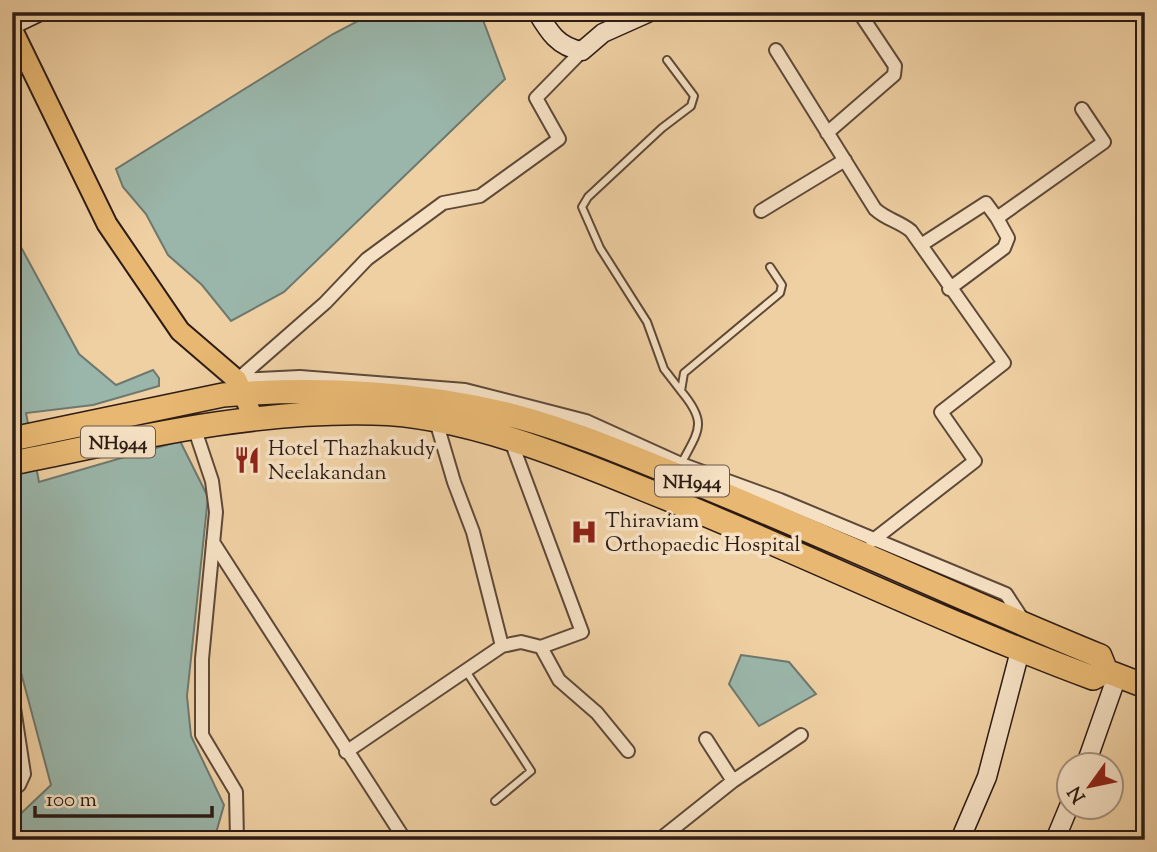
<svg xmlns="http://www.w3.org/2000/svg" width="1157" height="852" font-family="'Sorts Mill Goudy',serif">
	<rect width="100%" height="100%" fill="#efd0a3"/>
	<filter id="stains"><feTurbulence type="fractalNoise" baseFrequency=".00286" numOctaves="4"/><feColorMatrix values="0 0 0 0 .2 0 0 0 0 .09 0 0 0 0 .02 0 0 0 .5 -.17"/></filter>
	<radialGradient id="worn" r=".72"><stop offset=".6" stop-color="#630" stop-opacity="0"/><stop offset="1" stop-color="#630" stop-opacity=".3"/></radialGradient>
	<!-- water -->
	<path fill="#9ab6aa" stroke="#6e786e" stroke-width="2" d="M 375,12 L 480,12 L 505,79 L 284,292 L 231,321 L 202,285 L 168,255 L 146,214 L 123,187 L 116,169 L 333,34 Z
		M 22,249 L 79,354 L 116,385 L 153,370 L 159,378 L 159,386 L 93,405 L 26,413 L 39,482 L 180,441 L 208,497 L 187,696 L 191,736 L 224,805 L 214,840 L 12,840 L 12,822 L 51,785 L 19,665 L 12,660 L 12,255 Z
		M 741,655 L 789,662 L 816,694 L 759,726 L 729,684 Z"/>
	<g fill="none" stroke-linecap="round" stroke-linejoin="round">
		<defs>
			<path id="lane" d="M 667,60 L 694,96 L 691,106 L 662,128 L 588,197 L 582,207 L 600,248 L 647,322 L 664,369 L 681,391
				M 681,464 C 699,430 708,423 681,391 L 684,373 L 780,293 L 782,285 L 770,267
				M 466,671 L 531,771 L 495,801"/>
			<path id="street" d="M 776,50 L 875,209 C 887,220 899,221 911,231 L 1004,363 L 941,412 L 975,461 L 872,541
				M 827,133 L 894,75 L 895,66 L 859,12
				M 761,211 L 845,160
				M 921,245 L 986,203 L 997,218 L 1104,142 L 1082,109
				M 949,289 L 1004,248 L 1008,238 L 997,218
				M 237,380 L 300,377 L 465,390 L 586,421 L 681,464 L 780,500 L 1006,594 L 1023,620
				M 237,380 L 325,303 L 367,259 L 443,203 L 480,196 L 559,139 L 536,98 L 582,51
				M 436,421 L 454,482 L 473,532 L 502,646
				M 194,427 L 212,481 L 216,512 L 202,659 L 202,735 L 236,792 L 237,840
				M 213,542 L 405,840
				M 541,647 L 559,680 L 597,713 L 628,751
				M 12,695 L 24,774 L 19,785 L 12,790
				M 706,739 L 733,781
				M 346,752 L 502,646 L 521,642 L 541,647 L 582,632 L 511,441
				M 659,840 L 733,781 L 801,735"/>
			<path id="secondary" d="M 537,12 C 549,32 558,47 582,51 L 603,33 L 650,12
				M 12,25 L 39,12
				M 1086,764 L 1117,676
				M 960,840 L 987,777 L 1020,651
				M 1055,840 L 1070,804"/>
			<path id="primary" d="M 12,29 L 107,224 L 180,331 L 237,380 L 253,417"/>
			<path id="highway" d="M 12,439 L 223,395 C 319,387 424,392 518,417 C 577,433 634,458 691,481 C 829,537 963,600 1100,656 L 1106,671 L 1145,686
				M 12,463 C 132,439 250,410 373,413 C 460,414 566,457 646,490 C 796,550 942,622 1093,678 L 1106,671"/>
		</defs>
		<!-- lane casing -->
		<use href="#lane" stroke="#5e4938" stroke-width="10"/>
		<!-- street casing -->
		<use href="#street" stroke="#5e4938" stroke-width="16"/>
		<!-- secondary casing -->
		<use href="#secondary" stroke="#2d1c15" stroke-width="21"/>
		<!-- primary casing -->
		<use href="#primary" stroke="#2d1c15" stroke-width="23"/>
		<!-- highway casing -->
		<use href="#highway" stroke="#2d1c15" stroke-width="26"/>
		<!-- lane -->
		<use href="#lane" stroke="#f5e0c3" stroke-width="6"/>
		<!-- street -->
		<use href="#street" stroke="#f5e0c3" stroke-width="12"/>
		<!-- secondary -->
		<use href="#secondary" stroke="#f5e0c3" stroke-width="18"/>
		<!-- primary -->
		<use href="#primary" stroke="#e8b872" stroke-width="19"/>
		<!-- highway -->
		<use href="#highway" stroke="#e8b872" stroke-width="23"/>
	</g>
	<!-- icons -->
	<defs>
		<symbol id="restaurant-bare" viewBox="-9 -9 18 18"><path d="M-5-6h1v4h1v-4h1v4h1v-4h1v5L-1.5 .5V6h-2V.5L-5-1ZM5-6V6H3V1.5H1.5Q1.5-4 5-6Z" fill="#8f2418" stroke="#f5e0c3" stroke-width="2.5" paint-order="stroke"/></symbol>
		<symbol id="hospital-bare" viewBox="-9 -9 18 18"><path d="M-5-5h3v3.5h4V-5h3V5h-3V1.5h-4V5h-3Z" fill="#8f2418" stroke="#f5e0c3" stroke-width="2.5" paint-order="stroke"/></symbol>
	</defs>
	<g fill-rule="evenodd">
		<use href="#restaurant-bare" x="228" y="441" width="38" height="38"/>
		<use href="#hospital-bare" x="565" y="513" width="38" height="38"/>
	</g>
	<g text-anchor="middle" stroke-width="7" stroke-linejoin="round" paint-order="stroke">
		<!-- shield labels -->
		<g fill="#f5e0c3" stroke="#695749" stroke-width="2">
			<rect x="81" y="426.5" width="74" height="31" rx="5"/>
			<rect x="655" y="465.5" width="74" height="31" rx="5"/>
		</g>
		<g font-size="19" font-weight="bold" fill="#2d1c15">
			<text x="118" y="449">NH944</text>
			<text x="692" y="488">NH944</text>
		</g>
		<!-- poi labels -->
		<g font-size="21" fill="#2d1c15" stroke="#f5e0c3" text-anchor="start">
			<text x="268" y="455">Hotel Thazhakudy<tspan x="268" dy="24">Neelakandan</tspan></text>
			<text x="605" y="527">Thiraviam<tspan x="605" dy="24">Orthopaedic Hospital</tspan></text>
		</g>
	</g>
	<!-- margin -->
	<rect width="1157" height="852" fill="none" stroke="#efd0a3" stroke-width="42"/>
	<rect x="14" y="14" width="1129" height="824" fill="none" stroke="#2d1c15" stroke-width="3.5"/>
	<rect x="21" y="21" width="1115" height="810" fill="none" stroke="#2d1c15" stroke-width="2"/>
	<!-- north arrow -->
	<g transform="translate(1090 786) rotate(237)"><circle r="33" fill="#f5e0c3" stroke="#a5927d" stroke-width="2"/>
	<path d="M0-5L12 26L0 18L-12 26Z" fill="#8f2418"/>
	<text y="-10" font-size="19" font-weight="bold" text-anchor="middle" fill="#2d1c15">N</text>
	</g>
	<!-- scale -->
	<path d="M35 806v10h177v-10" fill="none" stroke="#2d1c15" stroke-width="3.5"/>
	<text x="46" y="806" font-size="21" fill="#2d1c15" stroke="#f5e0c3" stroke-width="5" paint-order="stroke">100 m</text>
	<rect width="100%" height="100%" filter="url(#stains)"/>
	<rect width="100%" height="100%" fill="url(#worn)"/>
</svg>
